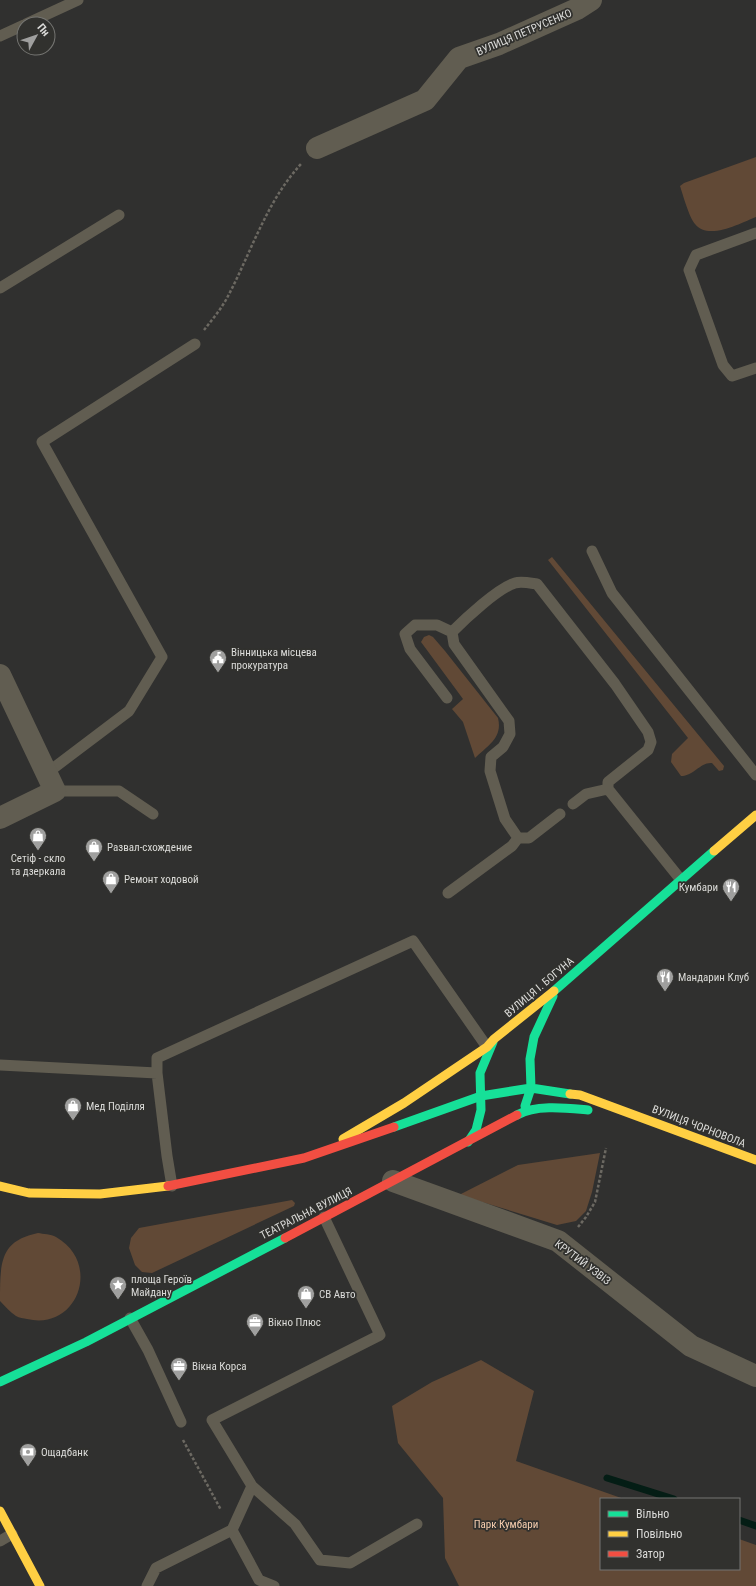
<svg xmlns="http://www.w3.org/2000/svg" width="756" height="1586" font-family="'Roboto Condensed',sans-serif">
	<rect width="100%" height="100%" fill="#30302f"/>
	<!-- green -->
	<path fill="#614936" d="M 756,157 L 756,217 C 741,223 708,241 695,224 C 689,217 683,195 680,186 L 684,183 Z
		M 552,557 L 724,766 L 723,770 L 719,771 L 712,763 C 700,762 694,776 681,776 L 671,762 L 672,754 L 688,738 L 548,560 Z
		M 429,635 L 433,637 L 445,651 L 498,718 C 503,738 487,746 475,758 L 463,722 L 452,709 L 463,699 L 421,642 L 424,637 Z
		M 600,1153 L 592,1192 L 586,1211 L 576,1221 L 557,1225 L 459,1195 L 518,1165 Z
		M 292,1200 L 295,1203 L 294,1206 L 152,1273 L 142,1272 L 135,1265 L 129,1248 L 131,1238 L 139,1228 Z
		M 38,1233 C 43,1234 51,1234 56,1237 C 102,1263 78,1331 27,1319 C 24,1318 19,1318 16,1316 C 10,1312 5,1306 0,1301 C 0,1262 0,1241 38,1233 Z
		M 481,1360 L 534,1391 L 516,1461 L 624,1499 L 601,1499 L 601,1569 L 739,1569 L 739,1539 L 756,1545 L 756,1586 L 459,1586 L 445,1558 L 443,1498 L 398,1443 L 392,1406 L 432,1382 Z"/>
	<g fill="none" stroke-linecap="round" stroke-linejoin="round">
		<!-- stream -->
		<path stroke="#041d15" stroke-width="7" d="M 607,1478 L 674,1499
			M 739,1520 L 756,1526"/>
		<!-- path -->
		<path stroke="#6c6962" stroke-width="2.5" stroke-dasharray="3 2" stroke-linecap="butt" d="M 204,330 C 212,320 221,309 227,298 C 251,253 266,202 301,164
			M 578,1227 L 586,1217 L 595,1202 L 606,1148
			M 183,1440 L 221,1510"/>
		<!-- lane -->
		<path stroke="#615d51" stroke-width="11" d="M 26,24 L 78,0
			M 0,36 L 24,25
			M 756,233 L 696,255 L 689,270 L 723,365 L 732,376 L 756,368
			M 0,288 L 119,215
			M 592,551 L 612,593 L 756,775
			M 447,698 L 410,649 L 405,634 L 415,625 L 437,625 L 452,632
			M 47,773 L 129,711 L 162,657 L 42,442 L 195,344
			M 55,791 L 119,791 L 153,814
			M 573,804 L 586,794 L 608,789
			M 560,814 L 529,838 L 518,838 L 505,819 L 490,771 L 491,757 L 503,747 L 510,734 L 509,721 L 454,644 L 452,632 C 465,619 498,588 515,583 C 521,581 530,583 537,584 L 615,684 L 648,732 L 651,742 L 648,750 L 608,782 L 608,789 L 681,880
			M 448,893 L 512,846 L 518,838
			M 0,1065 L 157,1073 L 167,1156 L 172,1186
			M 157,1073 L 157,1058 L 413,941 L 487,1047
			M 324,1217 L 380,1335 L 212,1420 L 252,1486 L 295,1524 L 320,1560 L 350,1563 L 417,1524
			M 130,1318 L 148,1350 L 181,1422
			M 232,1530 L 259,1580 L 274,1586
			M 0,1541 L 12,1534
			M 147,1586 L 156,1568 L 232,1530 L 252,1486"/>
		<!-- street -->
		<path stroke="#615d51" stroke-width="22" d="M 317,148 L 425,100 L 459,58 L 499,44 L 577,9 L 591,0
			M 0,675 L 55,791 L 0,818
			M 393,1181 L 558,1241 L 691,1346 L 756,1376"/>
		<!-- fast -->
		<path stroke="#16e098" stroke-width="9" d="M 554,991 L 714,851
			M 525,1106 L 531,1088 L 530,1059 L 534,1037 L 553,996
			M 517,1115 C 536,1104 567,1108 588,1110
			M 394,1127 L 481,1096 L 531,1088 L 570,1094
			M 468,1142 L 476,1130 L 481,1110 L 480,1073 L 493,1042
			M 0,1382 L 86,1342 L 285,1238"/>
		<!-- slow -->
		<path stroke="#ffcf43" stroke-width="9" d="M 714,851 L 756,815
			M 570,1094 L 580,1095 L 756,1160
			M 343,1139 L 404,1103 L 487,1047 L 494,1039 L 554,991
			M 0,1186 L 29,1193 L 100,1194 L 168,1186
			M 0,1511 L 40,1586"/>
		<!-- jam -->
		<path stroke="#f24e42" stroke-width="9" d="M 168,1186 L 304,1158 L 394,1127
			M 285,1238 L 517,1115"/>
	</g>
	<!-- icons -->
	<defs>
		<symbol id="civic-pin" viewBox="-11 -11 22 30"><path d="M0 17L-7.5 6A9.5 9.5 0 1 1 7.5 6Z" fill="#9f9f9e" stroke="#31312e"/><path d="M-.6-6.5H3V-4.5H.6V-3L4-1V1h2V6H-6V1h2V-1L-.6-3ZM-1.2 2.5V6h2.4V2.5Z" fill="#fff"/></symbol>
		<symbol id="shop-pin" viewBox="-11 -11 22 30"><path d="M0 17L-7.5 6A9.5 9.5 0 1 1 7.5 6Z" fill="#9f9f9e" stroke="#31312e"/><path d="M-5-2.5h2.3a2.7 3.5 0 0 1 5.4 0H5L5.5 6h-11ZM-1.5-2.5h3a1.5 2.3 0 0 0-3 0Z" fill="#fff"/></symbol>
		<symbol id="restaurant-pin" viewBox="-11 -11 22 30"><path d="M0 17L-7.5 6A9.5 9.5 0 1 1 7.5 6Z" fill="#9f9f9e" stroke="#31312e"/><path d="M-5-6h1v4h1v-4h1v4h1v-4h1v5L-1.5 .5V6h-2V.5L-5-1ZM5-6V6H3V1.5H1.5Q1.5-4 5-6Z" fill="#fff"/></symbol>
		<symbol id="sight-pin" viewBox="-11 -11 22 30"><path d="M0 17L-7.5 6A9.5 9.5 0 1 1 7.5 6Z" fill="#9f9f9e" stroke="#31312e"/><path d="M0-6L1.8-2.2L6-1.7L2.9 1.2L3.7 5.4L0 3.3L-3.7 5.4L-2.9 1.2L-6-1.7L-1.8-2.2Z" fill="#fff"/></symbol>
		<symbol id="office-pin" viewBox="-11 -11 22 30"><path d="M0 17L-7.5 6A9.5 9.5 0 1 1 7.5 6Z" fill="#9f9f9e" stroke="#31312e"/><path d="M-6-3h4V-5.5h4V-3h4V5H-6ZM-1-4.5V-3h2v-1.5ZM-6 0V1H6V0Z" fill="#fff"/></symbol>
		<symbol id="bank-pin" viewBox="-11 -11 22 30"><path d="M0 17L-7.5 6A9.5 9.5 0 1 1 7.5 6Z" fill="#9f9f9e" stroke="#31312e"/><path d="M-6-4H6V4H-6ZM0-2.3a2.3 2.3 0 1 0 0 4.6a2.3 2.3 0 1 0 0-4.6Z" fill="#fff"/></symbol>
	</defs>
	<g fill-rule="evenodd">
		<use href="#civic-pin" x="208" y="648" width="20" height="27"/>
		<use href="#shop-pin" x="28" y="826" width="20" height="27"/>
		<use href="#shop-pin" x="84" y="837" width="20" height="27"/>
		<use href="#shop-pin" x="101" y="869" width="20" height="27"/>
		<use href="#restaurant-pin" x="721" y="877" width="20" height="27"/>
		<use href="#restaurant-pin" x="655" y="967" width="20" height="27"/>
		<use href="#shop-pin" x="63" y="1096" width="20" height="27"/>
		<use href="#sight-pin" x="108" y="1275" width="20" height="27"/>
		<use href="#shop-pin" x="296" y="1284" width="20" height="27"/>
		<use href="#office-pin" x="245" y="1312" width="20" height="27"/>
		<use href="#office-pin" x="169" y="1356" width="20" height="27"/>
		<use href="#bank-pin" x="18" y="1442" width="20" height="27"/>
	</g>
	<g text-anchor="middle" stroke-width="3.5" stroke-linejoin="round" paint-order="stroke">
		<!-- street labels -->
		<g font-size="11" fill="#dbdbd9" stroke="#31312e">
			<text transform="translate(524 32) rotate(-23)" y="4">ВУЛИЦЯ ПЕТРУСЕНКО</text>
			<text transform="translate(539 987) rotate(-40)" y="4">ВУЛИЦЯ І. БОГУНА</text>
			<text transform="translate(699 1126) rotate(21)" y="4">ВУЛИЦЯ ЧОРНОВОЛА</text>
			<text transform="translate(306 1213) rotate(-27)" y="4">ТЕАТРАЛЬНА ВУЛИЦЯ</text>
			<text transform="translate(583 1262) rotate(37)" y="4">КРУТИЙ УЗВІЗ</text>
		</g>
		<!-- poi labels -->
		<g font-size="11" fill="#dbdbd9" stroke="#31312e" text-anchor="start">
			<text x="231" y="656">Вінницька місцева<tspan x="231" dy="13">прокуратура</tspan></text>
			<text x="107" y="851">Развал-схождение</text>
			<text x="38" y="862" text-anchor="middle">Сетіф - скло<tspan x="38" dy="13">та дзеркала</tspan></text>
			<text x="124" y="883">Ремонт ходовой</text>
			<text x="718" y="891" text-anchor="end">Кумбари</text>
			<text x="678" y="981">Мандарин Клуб</text>
			<text x="86" y="1110">Мед Поділля</text>
			<text x="131" y="1283">площа Героїв<tspan x="131" dy="13">Майдану</tspan></text>
			<text x="319" y="1298">СВ Авто</text>
			<text x="268" y="1326">Вікно Плюс</text>
			<text x="192" y="1370">Вікна Корса</text>
			<text x="41" y="1456">Ощадбанк</text>
		</g>
		<!-- park labels -->
		<g font-size="11" fill="#f6ceaf" stroke="#31312e">
			<text x="506" y="1528">Парк Кумбари</text>
		</g>
	</g>
	<!-- legend -->
	<rect x="600" y="1498" width="140" height="72" fill="#31312e" stroke="#757572"/>
	<rect x="608" y="1511" width="20" height="6" fill="#16e098" stroke="#757572"/>
	<text x="636" y="1518" font-size="12" fill="#dbdbd9">Вільно</text>
	<rect x="608" y="1531" width="20" height="6" fill="#ffcf43" stroke="#757572"/>
	<text x="636" y="1538" font-size="12" fill="#dbdbd9">Повільно</text>
	<rect x="608" y="1551" width="20" height="6" fill="#f24e42" stroke="#757572"/>
	<text x="636" y="1558" font-size="12" fill="#dbdbd9">Затор</text>
	<!-- north arrow -->
	<g transform="translate(36 36) rotate(50)"><circle r="19" fill="#31312e" stroke="#757572"/>
	<path d="M0-3L7 15L0 10L-7 15Z" fill="#9f9f9e"/>
	<text y="-6" font-size="11" font-weight="bold" text-anchor="middle" fill="#dbdbd9">Пн</text>
	</g>
</svg>
